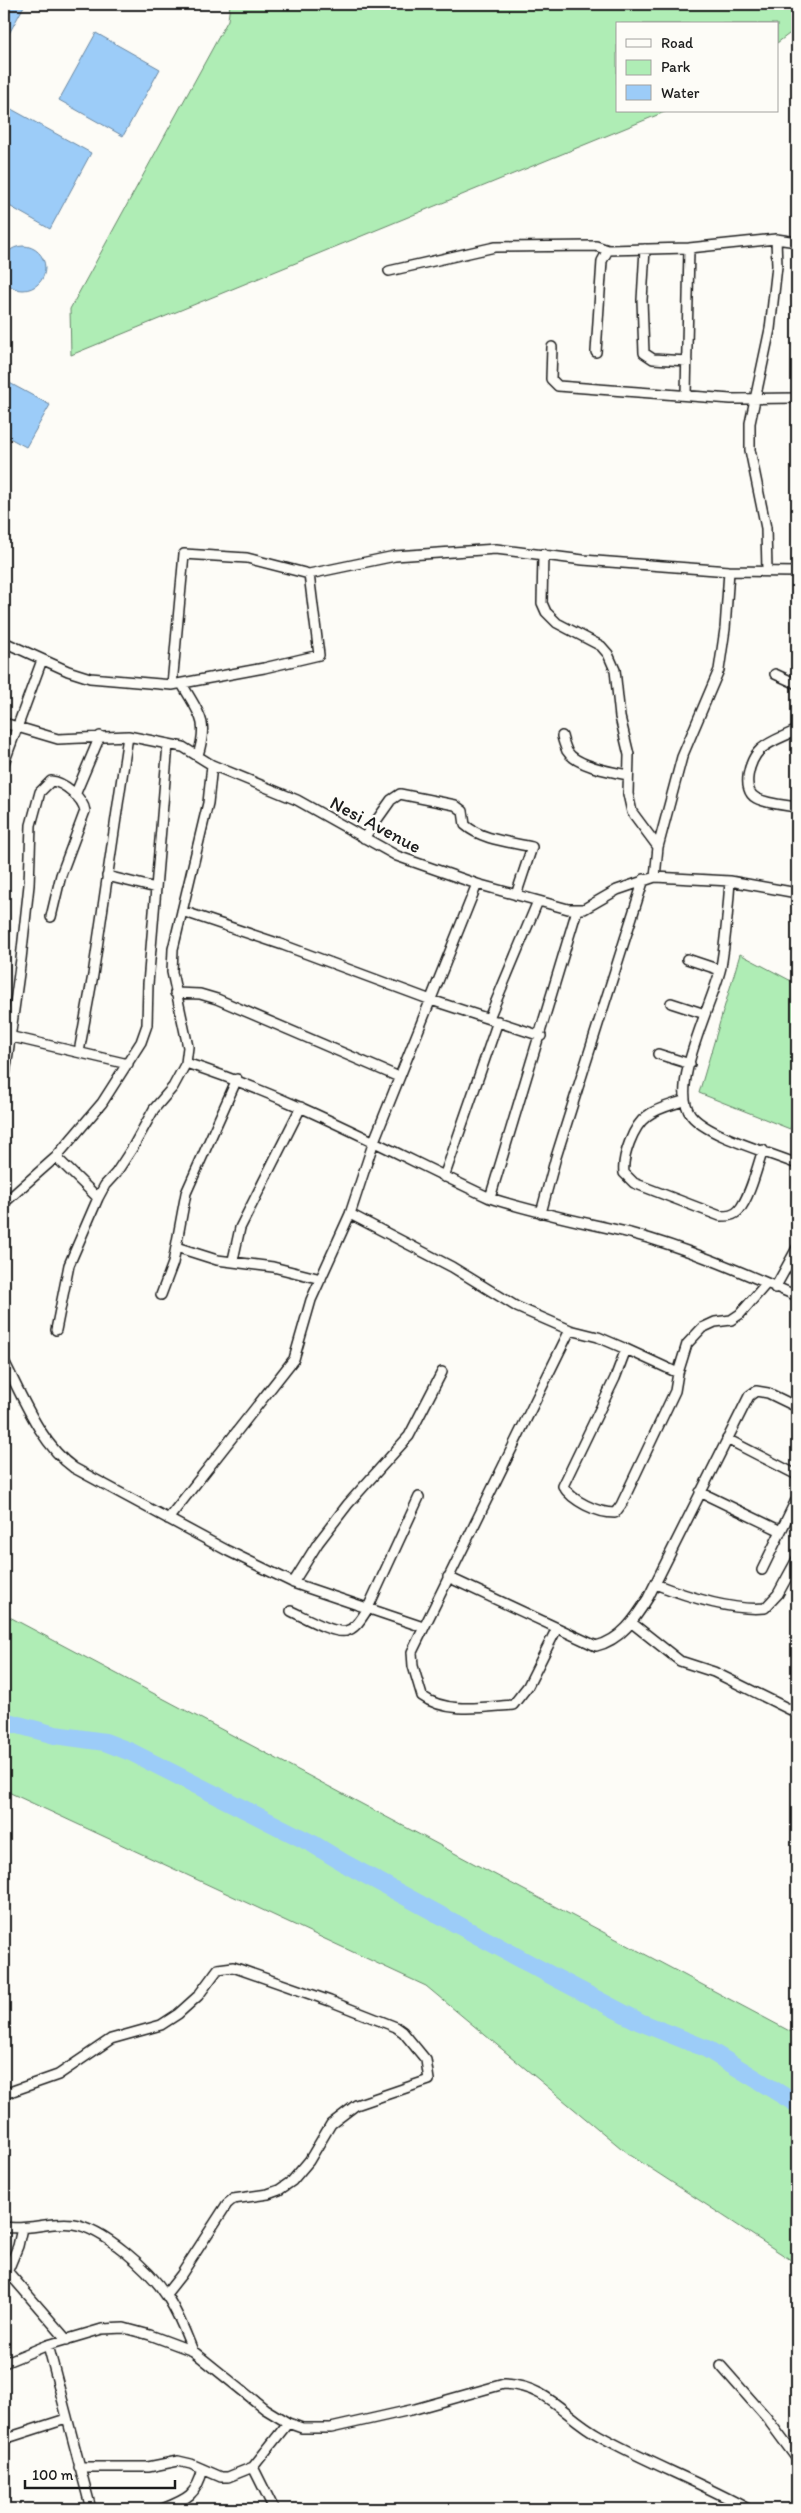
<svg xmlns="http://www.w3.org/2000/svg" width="801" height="2513" font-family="Itim,sans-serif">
	<rect width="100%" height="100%" fill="#fdfcf7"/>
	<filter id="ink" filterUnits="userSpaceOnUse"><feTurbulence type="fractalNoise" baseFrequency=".02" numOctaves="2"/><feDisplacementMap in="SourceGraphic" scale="10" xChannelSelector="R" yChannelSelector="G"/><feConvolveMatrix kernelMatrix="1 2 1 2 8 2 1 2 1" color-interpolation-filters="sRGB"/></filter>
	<g filter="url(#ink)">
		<!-- green -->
		<path fill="#afedb5" stroke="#668468" d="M 230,4 L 797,4 L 797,28 L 777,43 L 777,24 L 617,24 L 617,111 L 667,111 L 71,355 L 70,309 L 228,20 Z
			M 740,954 L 797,984 L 797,1111 L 790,1129 L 699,1093 Z
			M 4,1614 L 797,2035 L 797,2264 L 627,2153 L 426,1986 L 4,1790 Z"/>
		<!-- water -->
		<path fill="#9cccf8" stroke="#6986a0" d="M 4,4 L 25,4 L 4,43 Z
			M 96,33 L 160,69 L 123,136 L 59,100 Z
			M 4,105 L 91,153 L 50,229 L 4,203 Z
			M1 268a22 22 0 1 1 44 0a22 22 0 1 1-44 0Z
			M 4,380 L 50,405 L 26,447 L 4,435 Z"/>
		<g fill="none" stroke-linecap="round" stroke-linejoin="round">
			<!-- river -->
			<path stroke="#9cccf8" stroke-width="18" d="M 4,1721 L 55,1735 L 105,1742 L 131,1752 L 313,1844 L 344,1863 L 556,1978 L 640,2022 L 707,2049 L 797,2104"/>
			<defs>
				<path id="street" d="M 645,249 L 642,300 L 644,353 L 653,359 L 687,361
					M 389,271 L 495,247 L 596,246 L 608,250
					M 552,347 L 551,379 L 558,386 L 731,399 L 797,398
					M 596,352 L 602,261 L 608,250 L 689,248 L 776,239 L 797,242
					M 686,395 L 689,248
					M 543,554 L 542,603 L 546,612 L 557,623 L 601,646 L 608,654 L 615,670 L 620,717 L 629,755 L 628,794 L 632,812 L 658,847
					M 767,571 L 766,528 L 750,450 L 750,423 L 770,329 L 777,266 L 776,239
					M 4,642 L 68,671 L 90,678 L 172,685 L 264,668 L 319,655 L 309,574
					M 775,674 L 797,684
					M 182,684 C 199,714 209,720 198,755
					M 172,685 L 184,554 L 247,558 L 309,574 L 395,556 L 496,549 L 583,560 L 729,571 L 797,572
					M 4,723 L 58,739 L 128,736 L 183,747 L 212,765 L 297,800 L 397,856 L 477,884 L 568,909 L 584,909 L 617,890 L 655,877 L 730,881 L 797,893
					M 797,730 C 786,736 769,741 760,750 C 749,760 741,790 756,798 C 767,804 785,805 797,807
					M 562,736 C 563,741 565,746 567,751 C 576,766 612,772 628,775
					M 4,763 L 42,660
					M 75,795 L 100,736
					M 364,838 L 391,800 L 400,794 L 455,805 L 463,811 L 465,825 C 482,840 511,842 532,847 L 516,895
					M 107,876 L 156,888
					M 655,877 L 658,847 L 682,757 L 719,670 L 725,629 L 729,571
					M 730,881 C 728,910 726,938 721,967 C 714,1001 668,1087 691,1115 C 707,1136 771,1153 797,1164
					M 182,911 L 283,945 L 431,1000 L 541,1036
					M 687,959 L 720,970
					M 175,993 L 200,994 L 217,999 L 399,1077
					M 671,1003 L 705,1014
					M 489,1018 L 538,901
					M 4,1035 L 128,1064
					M 79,1052 L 93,975 L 128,736
					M 658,1054 L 690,1064
					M 186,1063 C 292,1097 390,1151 490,1198 C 536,1213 583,1222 630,1233 C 687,1248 744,1273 797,1296
					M 4,1082 L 21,959 L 29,885 L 31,825 L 40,792 L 51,781 C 64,782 83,798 85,811 L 61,875 L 51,917
					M 683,1101 C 671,1105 657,1108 647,1116 C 633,1126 622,1157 624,1173 L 634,1183 L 720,1216 C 727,1216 734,1216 739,1210 C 750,1197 757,1167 763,1150
					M 56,1157 L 98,1198
					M 444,1177 L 498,1021
					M 490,1198 L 577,910
					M 4,1203 L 56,1157 L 102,1103 L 141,1042 L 147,1025 L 148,984 L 168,744
					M 541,1213 L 556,1157 L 644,879
					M 350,1214 L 452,1267 L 517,1307 L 570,1330 L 598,1337 L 626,1349 L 678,1373
					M 176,1247 L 217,1260 L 273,1267 L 321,1279
					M 233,1260 L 240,1228 L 301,1107
					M 775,1288 L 797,1248
					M 161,1295 L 173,1263 L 186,1193 L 237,1079
					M 56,1330 L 69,1265 L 98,1198 L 105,1185 L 116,1173 L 133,1147 L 154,1109 L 173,1087 L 186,1063 L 188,1047 L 172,972 L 173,949 L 208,803 L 212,765
					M 626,1349 L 615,1378 L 563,1486 C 572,1501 597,1513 615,1513 L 621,1505 L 675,1391 L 678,1373 L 687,1344 L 702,1328 L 715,1322 L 731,1320 L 740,1314 L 766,1284
					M 4,1361 C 22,1396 41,1445 74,1468 L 228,1551 L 296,1584 L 423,1627
					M 727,1439 L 797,1475
					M 700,1492 L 781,1531
					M 168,1519 L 294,1359 L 311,1300 L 350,1214 L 374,1141 L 477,884
					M 762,1570 L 797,1498
					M 448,1577 L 596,1646 C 621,1640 635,1619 648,1598 L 749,1396 L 756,1391 L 768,1393 L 797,1407
					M 293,1583 L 318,1543 L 348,1504 L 409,1436 L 442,1372
					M 655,1584 C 686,1596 732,1611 765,1608 L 778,1594 L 797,1559
					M 291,1611 C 304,1617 333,1634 346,1631 C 356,1629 362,1617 367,1610 L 419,1497
					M 632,1623 L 680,1661 L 714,1672 L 797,1713
					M 557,1628 L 528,1686 L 513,1705 C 484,1707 446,1714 422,1696 L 413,1666 L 412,1652 L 570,1330
					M 4,2094 L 58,2075 L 111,2039 L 161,2025 L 178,2014 L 198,1996 L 218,1969 L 233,1967 L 330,2001 L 396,2027 L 403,2032 L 426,2060 L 429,2080 L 356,2105 L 331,2124 L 309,2161 L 292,2181 L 279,2190 L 268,2194 L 233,2199 L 227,2204 L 181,2275 L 166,2294
					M 4,2227 C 27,2231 50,2221 73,2224 C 103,2228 150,2270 166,2295 C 178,2312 185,2332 193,2351
					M 8,2272 L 67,2340
					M 4,2280 L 18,2246 L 22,2228
					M 48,2345 L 91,2509
					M 4,2363 L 48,2345 L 102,2329 L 124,2328 L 150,2335 L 193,2351 L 265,2409 L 288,2423 L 302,2428 L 331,2428 L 415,2409 L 504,2384 C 549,2386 564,2417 600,2436 C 648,2463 700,2482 748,2509
					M 721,2366 L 766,2417 L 797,2459
					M 4,2439 L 66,2419
					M 79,2467 L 148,2467 L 178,2461 L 191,2464 L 221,2477 L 228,2477 L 253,2467 L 288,2423
					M 253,2467 L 274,2509
					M 162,2509 C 187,2499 196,2496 203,2469"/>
			</defs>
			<!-- street casing -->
			<use href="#street" stroke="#1c1c1c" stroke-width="12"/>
			<!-- street -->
			<use href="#street" stroke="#fdfcf7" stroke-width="9"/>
		</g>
	</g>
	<g text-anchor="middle" stroke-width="5" stroke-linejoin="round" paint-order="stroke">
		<!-- street labels -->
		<g font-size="19" fill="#1c1c1c" stroke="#fdfcf7">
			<text transform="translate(376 824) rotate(28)" y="7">Nesi Avenue</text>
		</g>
	</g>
	<!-- margin -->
	<rect width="801" height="2513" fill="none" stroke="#fdfcf7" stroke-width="20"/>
	<rect x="10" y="10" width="781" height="2493" fill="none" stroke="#1c1c1c" stroke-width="2" filter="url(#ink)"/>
	<!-- legend -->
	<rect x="616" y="22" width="162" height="90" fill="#fdfcf7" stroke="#a3a29f"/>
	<rect x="626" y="39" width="25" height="8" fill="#fdfcf7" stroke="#a3a29f"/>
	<text x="661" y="48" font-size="15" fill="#1c1c1c">Road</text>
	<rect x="626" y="60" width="25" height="15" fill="#afedb5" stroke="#a3a29f"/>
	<text x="661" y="72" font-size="15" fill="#1c1c1c">Park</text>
	<rect x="626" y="85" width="25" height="15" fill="#9cccf8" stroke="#a3a29f"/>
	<text x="661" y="98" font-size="15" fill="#1c1c1c">Water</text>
	<!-- scale -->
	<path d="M25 2480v8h150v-8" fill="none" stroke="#1c1c1c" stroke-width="2.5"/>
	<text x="32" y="2480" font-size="15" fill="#1c1c1c" stroke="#fdfcf7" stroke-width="4" paint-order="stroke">100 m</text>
</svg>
